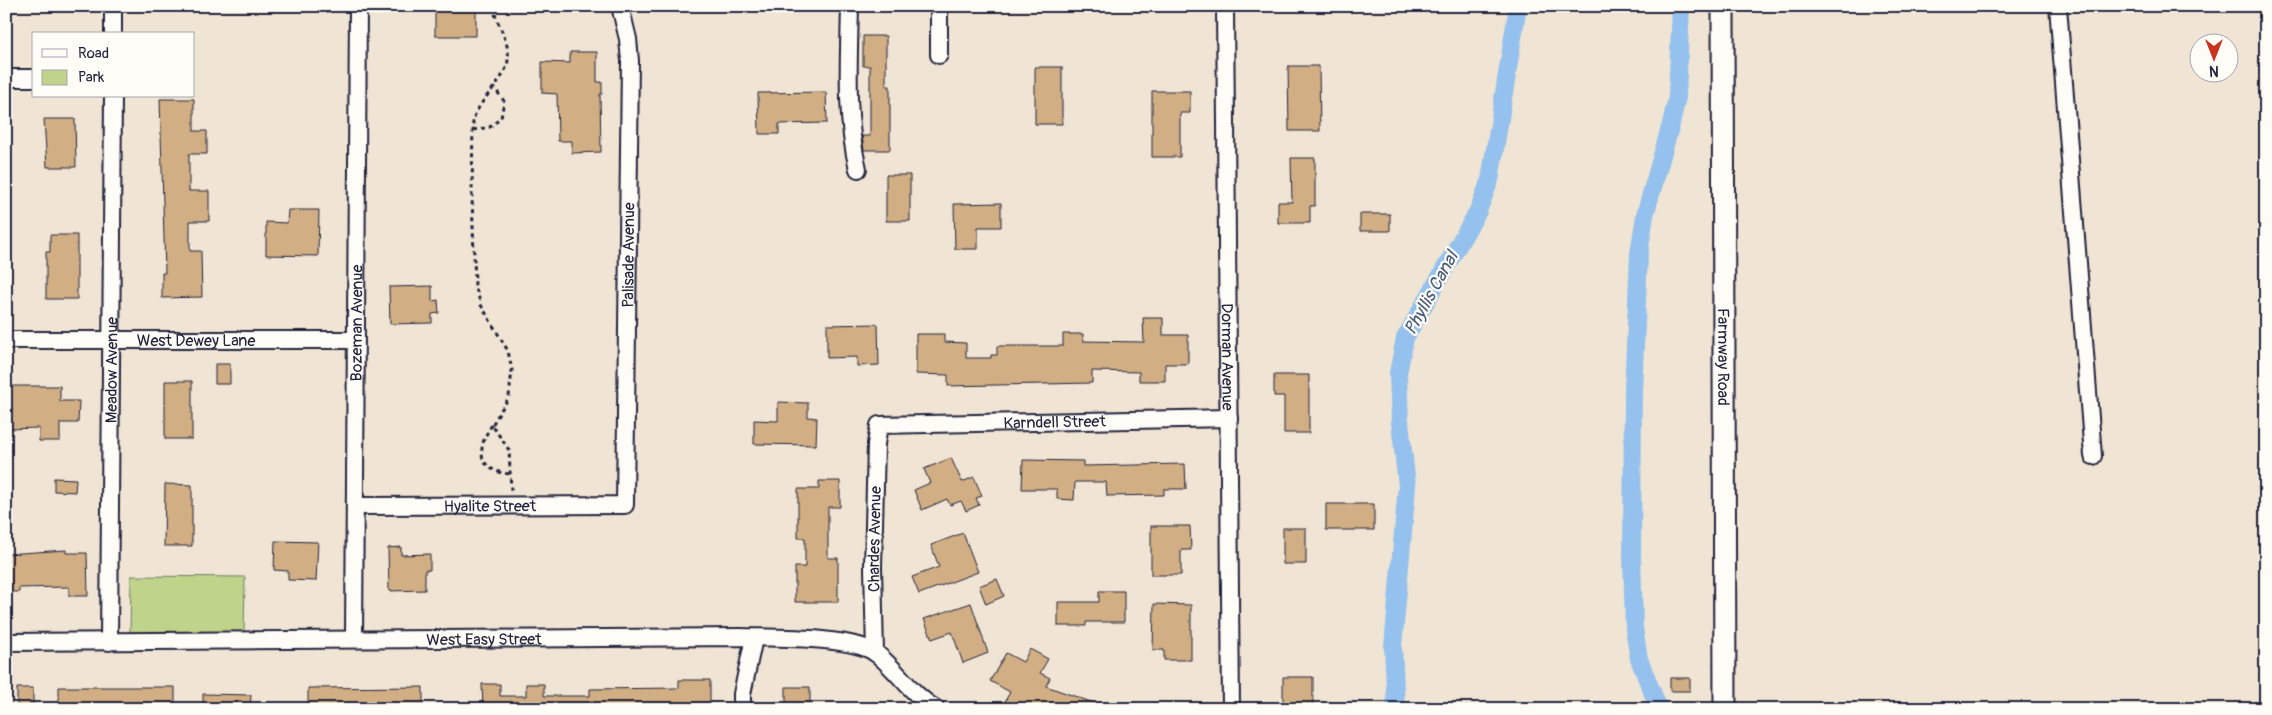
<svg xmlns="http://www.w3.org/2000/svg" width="2272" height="715" font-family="Pangolin,sans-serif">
	<rect width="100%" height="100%" fill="#f0e5d4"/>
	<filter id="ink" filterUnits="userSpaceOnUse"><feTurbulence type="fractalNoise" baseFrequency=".02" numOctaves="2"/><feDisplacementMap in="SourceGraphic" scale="10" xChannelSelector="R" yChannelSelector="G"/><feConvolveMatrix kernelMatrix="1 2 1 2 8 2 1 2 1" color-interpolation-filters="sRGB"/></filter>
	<g filter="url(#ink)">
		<!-- green -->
		<path fill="#bfd48a" stroke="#707b62" d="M 131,576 L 245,577 L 244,634 L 130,633 Z"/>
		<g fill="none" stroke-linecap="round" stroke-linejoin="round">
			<!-- canal -->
			<path stroke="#94c1ee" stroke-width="18" d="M 1396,709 L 1393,647 L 1407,486 L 1400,422 L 1398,373 L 1405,338 L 1478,211 L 1490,180 L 1518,6
				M 1659,709 L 1639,659 L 1634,628 L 1632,555 L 1633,392 L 1639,254 L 1645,215 L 1671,124 L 1677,97 L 1681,6"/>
		</g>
		<!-- building -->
		<path fill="#d1ae83" stroke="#22223b" d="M 435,6 L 476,6 L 476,36 L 435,36 Z
			M 863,36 L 886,36 L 886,86 L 890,86 L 890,150 L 864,150 L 862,136 L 870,136 L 870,66 L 863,66 Z
			M 570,52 L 597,52 L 597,82 L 602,82 L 602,94 L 600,94 L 601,152 L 572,153 L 572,141 L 558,141 L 557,94 L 542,93 L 542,62 L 570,63 Z
			M 1288,66 L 1319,66 L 1320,131 L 1289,131 Z
			M 1035,67 L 1062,67 L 1062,124 L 1035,124 Z
			M 1152,91 L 1190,91 L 1190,113 L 1180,113 L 1180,157 L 1152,157 Z
			M 826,92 L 827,123 L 779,124 L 779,134 L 759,134 L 758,93 Z
			M 160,99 L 194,99 L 194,131 L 207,131 L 207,154 L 189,154 L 189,191 L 209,191 L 209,221 L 190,221 L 190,251 L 201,251 L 202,297 L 162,298 L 162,273 L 165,273 Z
			M 44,119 L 75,119 L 76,167 L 47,167 Z
			M 1291,158 L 1315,158 L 1315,206 L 1310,206 L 1310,223 L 1278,223 L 1278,202 L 1292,202 Z
			M 886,175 L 910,175 L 910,221 L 886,221 Z
			M 1001,203 L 1001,227 L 978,227 L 978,249 L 955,249 L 954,204 Z
			M 288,210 L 319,210 L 318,256 L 266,255 L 266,222 L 287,223 Z
			M 1360,214 L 1390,214 L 1390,231 L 1360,231 Z
			M 50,235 L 77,235 L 77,299 L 46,299 L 46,252 L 50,252 Z
			M 432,286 L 432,301 L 438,300 L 439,313 L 432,314 L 432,323 L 390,324 L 389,287 Z
			M 1143,318 L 1163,318 L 1163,335 L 1188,335 L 1188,364 L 1165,364 L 1165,381 L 1139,381 L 1139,372 L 1092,371 L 1092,383 L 948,386 L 948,375 L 916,374 L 916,334 L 944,334 L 944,342 L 966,343 L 966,358 L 991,358 L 991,355 L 997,355 L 997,346 L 1063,346 L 1063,334 L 1083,334 L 1083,341 L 1144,342 Z
			M 878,324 L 879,365 L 857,366 L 857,357 L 827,358 L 827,325 Z
			M 215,364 L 230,364 L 230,384 L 215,384 Z
			M 1274,375 L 1309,375 L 1309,433 L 1284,433 L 1284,396 L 1274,396 Z
			M 165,381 L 192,381 L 192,439 L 165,439 Z
			M 6,386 L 60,386 L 60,401 L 79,401 L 78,423 L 60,423 L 60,441 L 39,441 L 39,428 L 6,429 Z
			M 778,402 L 808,403 L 808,417 L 817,418 L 816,445 L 754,444 L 754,420 L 778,421 Z
			M 951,458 L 962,482 L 974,477 L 982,496 L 976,498 L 979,505 L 966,511 L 961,501 L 950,505 L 947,499 L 922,510 L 914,490 L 930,483 L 924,469 Z
			M 1023,460 L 1083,461 L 1083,466 L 1185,464 L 1186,489 L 1164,489 L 1164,495 L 1107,496 L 1106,482 L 1075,482 L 1074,500 L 1057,499 L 1057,489 L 1022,489 Z
			M 54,478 L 76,479 L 75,492 L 54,491 Z
			M 819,481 L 840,481 L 840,507 L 828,507 L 828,558 L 838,558 L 838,602 L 795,602 L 795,567 L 805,567 L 805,538 L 798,538 L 798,489 L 819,489 Z
			M 165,484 L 192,485 L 192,546 L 164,546 Z
			M 1326,504 L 1374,504 L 1374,530 L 1326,530 Z
			M 1151,526 L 1190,526 L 1191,550 L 1181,550 L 1181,575 L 1151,575 Z
			M 1283,528 L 1306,528 L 1306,564 L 1283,564 Z
			M 963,533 L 978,572 L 919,594 L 912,577 L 939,567 L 931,545 Z
			M 275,541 L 318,542 L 316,581 L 288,580 L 288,571 L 274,570 Z
			M 401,547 L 401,555 L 430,554 L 430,570 L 425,570 L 425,590 L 389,591 L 388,548 Z
			M 66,550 L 66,553 L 87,553 L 88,596 L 69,596 L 69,587 L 19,588 L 19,592 L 6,592 L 6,554 Z
			M 997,579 L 1004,596 L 986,604 L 979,586 Z
			M 1099,591 L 1124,591 L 1124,622 L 1086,622 L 1086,626 L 1058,626 L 1058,602 L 1099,602 Z
			M 971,603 L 988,653 L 963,663 L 952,632 L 932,639 L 924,619 Z
			M 1154,604 L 1191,605 L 1191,660 L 1164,660 L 1164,650 L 1153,650 Z
			M 1030,649 L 1048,659 L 1040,673 L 1050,678 L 1046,686 L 1105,707 L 1104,709 L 1016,709 L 1004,703 L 1010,692 L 990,681 L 1006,653 L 1023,662 Z
			M 1283,677 L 1313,677 L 1313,709 L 1283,709 Z
			M 1670,678 L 1690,678 L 1690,691 L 1670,691 Z
			M 679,680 L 710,680 L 710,709 L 483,709 L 482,684 L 500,684 L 500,696 L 526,696 L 526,684 L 544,684 L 544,696 L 590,696 L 590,689 L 679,688 Z
			M 59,687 L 175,687 L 175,708 L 59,709 Z
			M 423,687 L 423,709 L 308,709 L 308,688 Z
			M 786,687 L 810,687 L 810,709 L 786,709 Z
			M 17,688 L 33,688 L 33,709 L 17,709 Z
			M 203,694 L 251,695 L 250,709 L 203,709 Z"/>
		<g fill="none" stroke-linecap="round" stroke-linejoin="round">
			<defs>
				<g id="minor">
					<path d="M 850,6 C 849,60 845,116 858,169"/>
					<path id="s1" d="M 1225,6 L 1231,709"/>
					<path d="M 2058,6 L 2093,456"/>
					<path d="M 113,34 L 113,6"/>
					<path d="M 939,55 L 939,6"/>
					<path d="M 6,78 L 34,78"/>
					<path id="s2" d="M 6,340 L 356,340"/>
					<path id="s3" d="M 355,506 L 625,505 L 630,61 L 628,39 L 620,6"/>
					<path id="s4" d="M 354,639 L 358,6"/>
					<path id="s5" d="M 6,642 L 741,637 C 771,638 855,636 877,654 C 898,671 912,695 936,709"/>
					<path id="s6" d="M 109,642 L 113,96"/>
					<path id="s7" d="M 875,653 L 873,567 L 876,444 L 879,425 L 1229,418"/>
					<path d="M 742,709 L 742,694 L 754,638"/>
				</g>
				<g id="major">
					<path id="s8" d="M 1723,6 L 1725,709"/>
				</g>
			</defs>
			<!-- minor casing -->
			<use href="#minor" stroke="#22223b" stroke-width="20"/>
			<!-- major casing -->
			<use href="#major" stroke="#22223b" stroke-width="25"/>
			<!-- path -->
			<path stroke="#22223b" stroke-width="3" stroke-dasharray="4 4" stroke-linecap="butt" d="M 493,6 C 496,22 506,36 508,51 C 512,78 481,94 473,120 L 472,197 L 475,285 L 481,305 L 508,351 L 512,370 L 509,397 L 492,425 L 509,450 L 511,490
				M 473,130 L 490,127 L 501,118 L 504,101 L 494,87
				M 492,425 C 475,449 478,472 511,474"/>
			<!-- minor -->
			<use href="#minor" stroke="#fdfcf7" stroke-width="16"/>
			<!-- major -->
			<use href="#major" stroke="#fdfcf7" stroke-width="21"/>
		</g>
	</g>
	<g text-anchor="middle" stroke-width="4.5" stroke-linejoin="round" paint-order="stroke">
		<!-- street labels -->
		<g font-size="16" fill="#22223b" stroke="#fdfcf7">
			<text dy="6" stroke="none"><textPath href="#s3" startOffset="520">Palisade Avenue</textPath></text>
			<text dy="6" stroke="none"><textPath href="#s4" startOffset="316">Bozeman Avenue</textPath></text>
			<text dy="6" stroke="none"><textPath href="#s2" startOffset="190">West Dewey Lane</textPath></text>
			<text dy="6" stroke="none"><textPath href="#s1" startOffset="351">Dorman Avenue</textPath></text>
			<text dy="6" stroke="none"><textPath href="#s8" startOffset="351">Farmway Road</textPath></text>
			<text dy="6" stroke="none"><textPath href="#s6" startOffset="272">Meadow Avenue</textPath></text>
			<text dy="6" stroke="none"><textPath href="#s7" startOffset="404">Karndell Street</textPath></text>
			<text dy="6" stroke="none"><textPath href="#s3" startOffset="135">Hyalite Street</textPath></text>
			<text dy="6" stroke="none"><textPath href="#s7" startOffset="114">Chardes Avenue</textPath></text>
			<text dy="6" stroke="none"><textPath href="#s5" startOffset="478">West Easy Street</textPath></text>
		</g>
		<!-- water labels -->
		<g font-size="18" font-style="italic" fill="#4a5a7a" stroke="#fdfcf7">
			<text transform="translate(1431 293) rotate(-61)" y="6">Phyllis Canal</text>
		</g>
	</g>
	<!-- margin -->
	<rect width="2272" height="715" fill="none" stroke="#fdfcf7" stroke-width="25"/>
	<rect x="12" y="12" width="2247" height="690" fill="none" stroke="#22223b" stroke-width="2" filter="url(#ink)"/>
	<!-- legend -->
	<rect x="32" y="32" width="162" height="65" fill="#fdfcf7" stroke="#a5a5ac"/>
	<rect x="42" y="49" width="25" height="8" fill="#fdfcf7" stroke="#a5a5ac"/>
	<text x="78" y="58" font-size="15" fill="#22223b">Road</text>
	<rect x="42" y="70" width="25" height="15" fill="#bfd48a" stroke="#a5a5ac"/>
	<text x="78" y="82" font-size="15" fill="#22223b">Park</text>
	<!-- north arrow -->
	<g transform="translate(2214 58) rotate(180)"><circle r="24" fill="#fdfcf7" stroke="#a5a5ac"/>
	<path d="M0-4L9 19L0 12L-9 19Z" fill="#c8321e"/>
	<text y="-8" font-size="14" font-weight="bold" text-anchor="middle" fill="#22223b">N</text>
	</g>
</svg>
